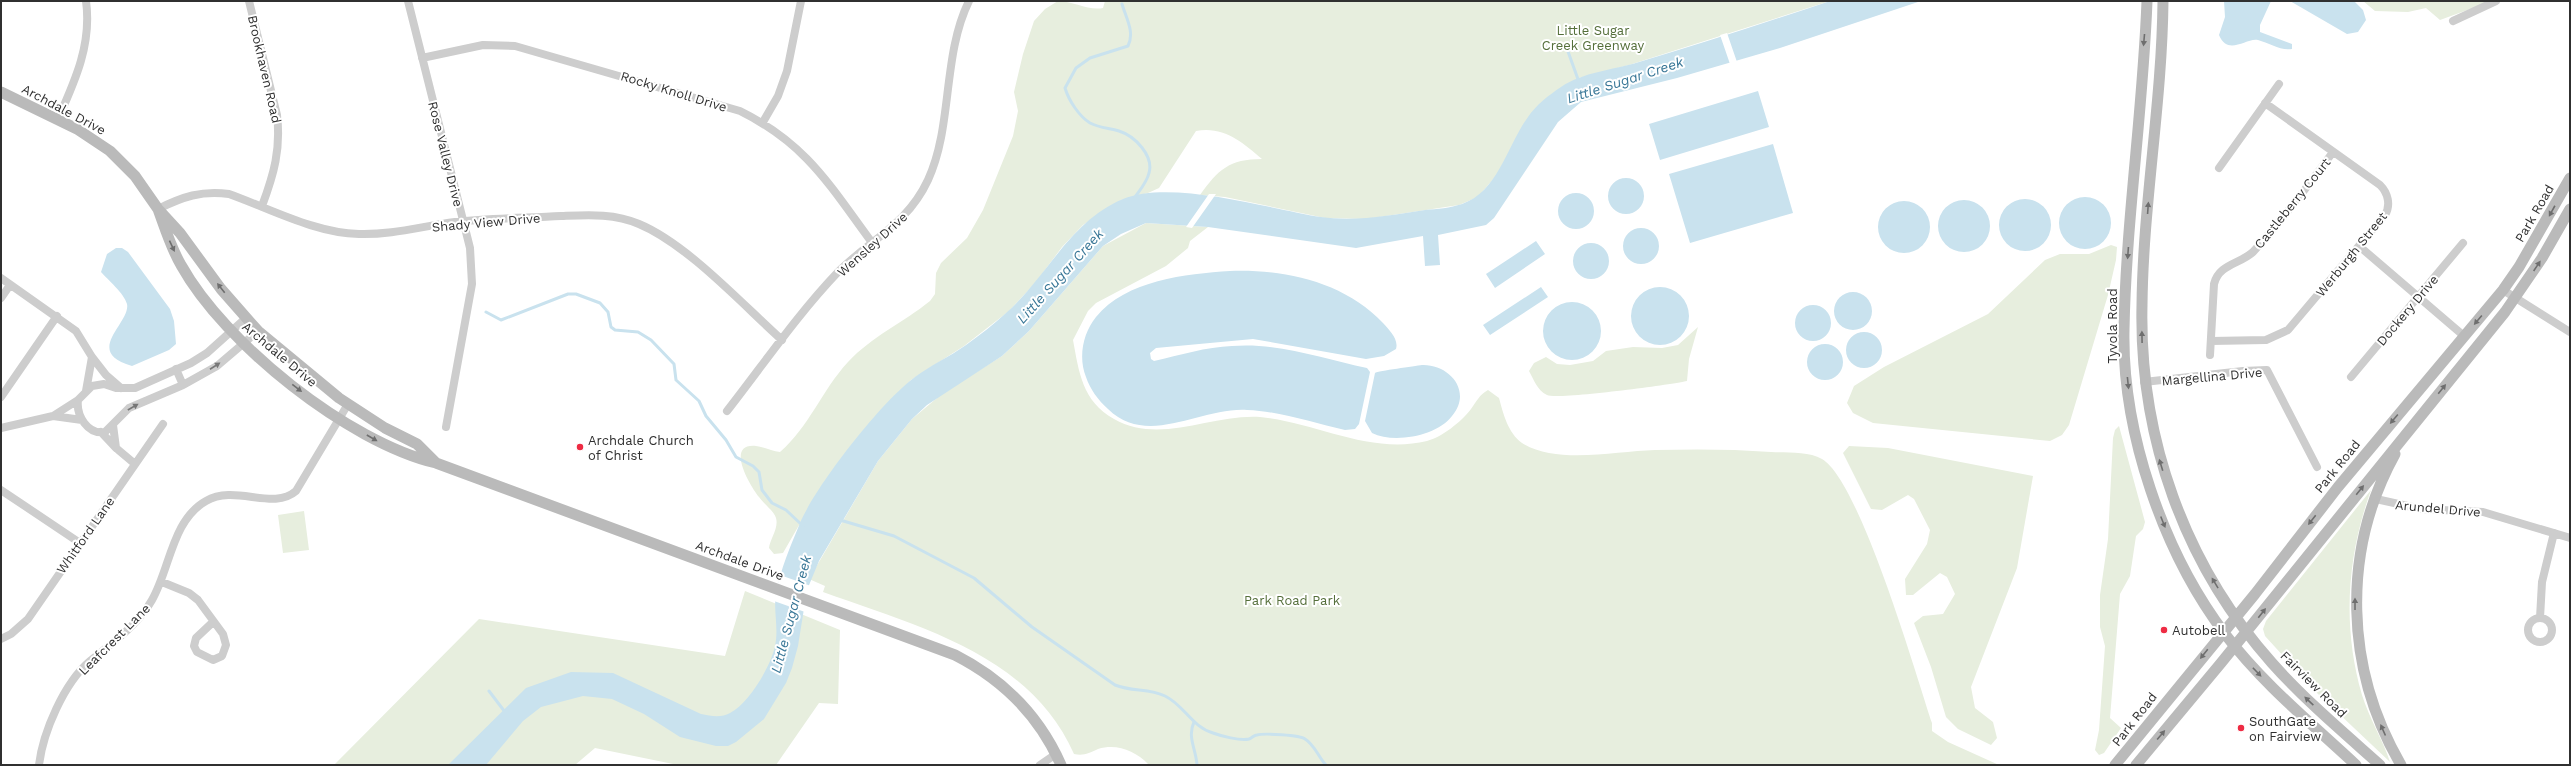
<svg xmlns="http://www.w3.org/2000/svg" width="2571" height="766" font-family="'Work Sans',sans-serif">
	<rect width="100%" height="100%" fill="#fff"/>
	<!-- green -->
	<path fill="#e7eede" d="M 1058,1 C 1073,1 1089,11 1103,8 L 1105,1 L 1830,1 L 1629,65 L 1579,78 L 1478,197 L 1459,205 L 1366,219 L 1325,218 L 1225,197 L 1200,195 C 1218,170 1229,159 1262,159 C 1242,142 1224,126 1196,131 L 1159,188 L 1148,193 L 1121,200 L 1083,225 L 1062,247 L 1036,282 L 1009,311 L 964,346 L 911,380 L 863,432 L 817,494 L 783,553 L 774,554 L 769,548 C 770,539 779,528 776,518 C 774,511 763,503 759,497 C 751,487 724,443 756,446 C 764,447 772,451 780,452 C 809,427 822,390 848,362 C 871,337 904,322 930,301 L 935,294 L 936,273 L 941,263 L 967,238 L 983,210 L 1013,136 L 1018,111 L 1014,92 L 1023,54 L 1034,21 L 1045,9 Z
		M 2363,1 L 2492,1 L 2440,20 L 2426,8 L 2408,12 L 2375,11 Z
		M 1146,223 L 1208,227 L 1190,241 L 1188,248 L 1166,266 L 1096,303 L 1088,311 L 1073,340 C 1079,372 1082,401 1114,419 C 1160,445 1211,414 1260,417 C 1315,422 1370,455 1427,441 C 1442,437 1461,422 1471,409 C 1477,401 1479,395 1488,390 L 1499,398 C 1503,413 1508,433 1522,443 C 1557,465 1616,451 1655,450 C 1694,449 1733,449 1771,452 C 1787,453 1808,451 1822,459 C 1860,481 1916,675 1932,723 L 1932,731 L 1948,742 L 1999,765 L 1149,765 C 1136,751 1117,743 1098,749 C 1089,753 1084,756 1074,754 C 1030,654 917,626 823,592 L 825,586 L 809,579 L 878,461 L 912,419 L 943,393 L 1002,356 L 1029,331 L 1103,246 Z
		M 2111,245 L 2117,247 L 2116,260 L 2108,295 L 2069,425 L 2062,435 L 2050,441 L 1873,423 L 1853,413 L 1847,403 L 1854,386 L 1884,367 L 1988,314 L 2045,260 L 2060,254 L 2089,254 Z
		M 1698,327 L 1689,359 L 1687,381 C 1669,385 1557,400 1547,395 C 1537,390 1534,380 1529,371 L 1534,363 L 1546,357 L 1557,364 L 1570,365 L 1593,361 L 1606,351 L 1633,347 L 1662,348 L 1678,345 Z
		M 2119,426 L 2145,522 L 2143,529 L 2136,536 L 2130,576 L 2120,594 L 2110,718 L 2121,728 L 2104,753 L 2099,755 L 2095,750 L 2099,730 L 2105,646 L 2100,627 L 2100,595 L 2108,539 L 2113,438 L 2115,430 Z
		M 1849,446 L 1888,448 L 2033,476 L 2017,568 L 1971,687 L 1975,708 L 1993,722 L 1997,738 L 1991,745 L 1958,729 L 1946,717 L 1931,667 L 1914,623 L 1923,616 L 1943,614 L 1955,594 L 1947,577 L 1940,573 L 1913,595 L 1906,595 L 1905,579 L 1927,544 L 1930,530 L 1914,499 L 1908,495 L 1882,510 L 1871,509 L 1843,453 Z
		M 2371,490 C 2347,556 2342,627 2362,695 C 2369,718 2383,740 2390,762 L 2317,693 L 2265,636 L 2263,629 L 2266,621 Z
		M 304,511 L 309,550 L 283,553 L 278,515 Z
		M 745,591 L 840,630 L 838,704 L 819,703 L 776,765 L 678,765 L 595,748 L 575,765 L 334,765 L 479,619 L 725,656 Z"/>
	<!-- water -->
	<path fill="#c9e2ee" d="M 1830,1 L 1921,1 L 1780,48 L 1677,78 L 1581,102 L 1558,122 L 1494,218 L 1486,225 L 1438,235 L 1440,265 L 1425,266 L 1423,236 L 1356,248 L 1208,227 L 1146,223 L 1121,234 L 1103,246 L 1029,331 L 1002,356 L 927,405 L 912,419 L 878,461 L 819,561 L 807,590 L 798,646 L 792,668 L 786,683 L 764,719 L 736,742 L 728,746 L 716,746 L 680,737 L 644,714 L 612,699 L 583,696 L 541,707 L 523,721 L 486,765 L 448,765 L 526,688 L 571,672 L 613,673 L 701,714 C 711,716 721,718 730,713 C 749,703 771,666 775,646 C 779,628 773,610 776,594 C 780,570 791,545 800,523 C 817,484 881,402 915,377 C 931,365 949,357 966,345 C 980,335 994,324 1006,313 C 1047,277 1070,221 1123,199 C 1172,179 1269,209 1321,217 C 1356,222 1391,215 1425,210 C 1437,209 1450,208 1462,204 C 1498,192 1507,146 1528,117 C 1536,105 1549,95 1561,87 C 1583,72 1613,70 1639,62 C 1703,43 1767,22 1830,1 Z
		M 2224,1 L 2271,1 L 2260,25 L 2260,32 L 2292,44 L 2292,49 C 2281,51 2269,43 2258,40 C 2247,37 2228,57 2219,35 L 2225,17 Z
		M 2290,1 L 2354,1 L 2363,10 L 2366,20 L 2358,32 L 2347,34 Z
		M 1758,91 L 1769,127 L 1660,160 L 1649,124 Z
		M 1773,144 L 1793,213 L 1690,243 L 1669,174 Z
		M1608 196a18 18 0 1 1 36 0a18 18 0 1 1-36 0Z
		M1558 211a18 18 0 1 1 36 0a18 18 0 1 1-36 0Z
		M2059 223a26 26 0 1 1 52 0a26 26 0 1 1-52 0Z
		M1999 225a26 26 0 1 1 52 0a26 26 0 1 1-52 0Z
		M1938 226a26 26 0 1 1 52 0a26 26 0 1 1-52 0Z
		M1878 227a26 26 0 1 1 52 0a26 26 0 1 1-52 0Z
		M1623 246a18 18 0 1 1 36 0a18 18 0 1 1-36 0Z
		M 1536,241 L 1545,254 L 1495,288 L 1486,274 Z
		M1573 261a18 18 0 1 1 36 0a18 18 0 1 1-36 0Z
		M 116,248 L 122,248 L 128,252 L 170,309 L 174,321 L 176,344 L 169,350 L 132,366 C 82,352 131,323 127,304 C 124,293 108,280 101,272 L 107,254 Z
		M 1230,271 C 1285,269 1344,282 1383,323 C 1389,330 1399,339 1396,349 L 1384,356 L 1366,359 L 1253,339 L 1156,348 L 1150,353 L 1151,359 L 1154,361 C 1180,355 1206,347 1232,346 C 1277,342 1324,359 1367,368 L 1370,372 L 1359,424 L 1355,429 L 1345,430 C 1313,423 1279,411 1247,410 C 1201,407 1148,448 1108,409 C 1098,400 1090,389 1086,377 C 1078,357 1083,333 1096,317 C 1126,280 1186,274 1230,271 Z
		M 1541,287 L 1548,297 L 1490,335 L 1483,325 Z
		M1631 316a29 29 0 1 1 58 0a29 29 0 1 1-58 0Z
		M1834 311a19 19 0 1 1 38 0a19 19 0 1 1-38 0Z
		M1543 331a29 29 0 1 1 58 0a29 29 0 1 1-58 0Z
		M1795 323a18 18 0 1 1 36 0a18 18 0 1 1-36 0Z
		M1846 350a18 18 0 1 1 36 0a18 18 0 1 1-36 0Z
		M1807 362a18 18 0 1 1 36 0a18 18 0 1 1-36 0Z
		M 1422,365 C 1449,364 1473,391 1452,416 C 1437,436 1394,444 1372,433 L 1365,421 L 1375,373 C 1378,371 1415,366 1422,365 Z"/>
	<!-- pier -->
	<path fill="#fff" d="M 1727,33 L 1737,62 L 1730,64 L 1720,35 Z
		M 1209,194 L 1216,194 L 1192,228 L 1186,227 Z
		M 780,575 L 811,586 L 805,612 L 774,601 Z"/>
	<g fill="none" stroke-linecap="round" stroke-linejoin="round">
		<!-- stream -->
		<path stroke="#c9e2ee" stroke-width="3" d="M 1122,4 C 1126,18 1135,32 1128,46 L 1090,58 L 1076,68 L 1065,88 C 1069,101 1079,116 1090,123 C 1100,128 1109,128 1119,131 C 1135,136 1154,156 1149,173 C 1147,182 1140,190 1135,197
			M 1566,46 L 1579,82
			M 486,312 L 501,320 L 568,294 L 576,294 L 600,303 L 608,312 L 611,327 L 615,330 L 638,332 L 651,340 L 674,364 L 676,380 L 699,401 L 706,416 L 726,440 L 736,457 L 753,466 L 759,472 L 762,490 L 772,503 L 786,510 L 803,526
			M 840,520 L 894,536 L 974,578 L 1032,627 L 1115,685 C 1132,692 1149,688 1165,696 C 1184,705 1192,727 1213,733 C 1221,736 1240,741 1249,739 C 1252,738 1254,735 1257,735 C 1264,733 1300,735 1305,739 C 1315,745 1318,757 1326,765
			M 489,691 L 505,712
			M 1194,722 C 1187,737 1196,749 1197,765"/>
		<!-- street -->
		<path stroke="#cdcdcd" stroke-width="8" d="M 249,1 L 277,115 C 281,149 274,174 262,206
			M 408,1 L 470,248 L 472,284 L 446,427
			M 2453,21 L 2496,1
			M 422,58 L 483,45 L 515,46 L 740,111 C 807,144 830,186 873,244
			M 58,119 C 75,81 92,44 86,1
			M 763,122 L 778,96 L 787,71 L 801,1
			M 2219,168 L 2279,84
			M 158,209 C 182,197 202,190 229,194 C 271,209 315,233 359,234 C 392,235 423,226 455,222 C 490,218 526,218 561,216 C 587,215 614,213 639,224 C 687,244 742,304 782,340
			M 2359,246 L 2464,336
			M 1,278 L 76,331 L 92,357
			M 2503,290 L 2570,332
			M 1,298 L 10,285
			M 246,318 L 207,353 L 191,363 L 135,388 L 116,388 L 104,384 L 92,386 L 78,400 C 76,416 88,435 105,432 L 129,408 L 183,385 L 217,366 L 258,331
			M 2211,341 L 2266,340 L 2288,330 L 2385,215 C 2391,205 2388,193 2380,185 L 2265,103
			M 2210,355 L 2214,284 C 2219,264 2240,264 2253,252 C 2282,221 2308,186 2333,152
			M 176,369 L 183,385
			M 2351,377 L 2463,243
			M 2144,382 L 2243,371 L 2267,370 L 2317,467
			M 86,391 L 92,357 L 106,375 L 121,388
			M 1,397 L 57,316
			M 78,400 L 53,416 L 82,420
			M 727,411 C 763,365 797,315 838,272 C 871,239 907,225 928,180 C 953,126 942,56 969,1
			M 1,428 L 53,416
			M 101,432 L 116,448 L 113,425
			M 116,448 L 135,464
			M 1,490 L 80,543
			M 2376,499 L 2421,509 L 2483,512 L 2570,538
			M 162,582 L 189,593 L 198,600 L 223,634 L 226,645 L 222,656 L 213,660 L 197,652 L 194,646 L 196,638 L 213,622
			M 2540,618 L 2542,582 L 2554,533
			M2528 630a12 12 0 1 1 24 0a12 12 0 1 1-24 0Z
			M 1,639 L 11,634 L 28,619 L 163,424
			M 39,765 C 43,732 64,683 90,661 C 112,643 138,625 152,600 C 170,569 172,520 206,501 C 235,484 273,511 296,491 L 348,404
			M 1040,765 L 1056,754"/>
		<!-- secondary -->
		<path stroke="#bababa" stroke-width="11" d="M 2147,1 C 2143,111 2126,220 2124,330 C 2122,432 2163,552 2225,634 C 2262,683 2311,723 2356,765
			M 2163,1 C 2162,103 2143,204 2142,305 C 2139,437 2184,564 2272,663 C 2305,700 2343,732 2380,765
			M 1,92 L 77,129 L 110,151 L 135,176 L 158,209 L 180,233 L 221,289 L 258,331 L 339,398 L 385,428 L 417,444 L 435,462
			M 158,209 C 165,228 171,248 181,265 C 225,344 348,442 436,463 L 955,655 C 1004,680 1039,715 1061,765
			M 2395,454 C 2341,552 2345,669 2401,765
			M 2115,765 L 2255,594 L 2338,487 L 2503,290 L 2519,267 L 2570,178
			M 2136,765 L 2221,663 L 2505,312 L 2542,258 L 2570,209"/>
	</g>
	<!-- one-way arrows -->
	<defs><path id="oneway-solid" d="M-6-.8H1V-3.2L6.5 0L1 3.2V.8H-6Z"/></defs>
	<g fill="#6e6e6e">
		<use href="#oneway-solid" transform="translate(2144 40) rotate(95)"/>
		<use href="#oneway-solid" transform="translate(2148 208) rotate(-86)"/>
		<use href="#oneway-solid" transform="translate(2552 211) rotate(119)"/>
		<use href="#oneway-solid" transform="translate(172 246) rotate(65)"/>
		<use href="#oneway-solid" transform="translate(2128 253) rotate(94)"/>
		<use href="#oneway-solid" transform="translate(2537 266) rotate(-56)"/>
		<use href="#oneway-solid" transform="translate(221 288) rotate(-128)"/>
		<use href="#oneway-solid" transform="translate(2478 320) rotate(130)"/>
		<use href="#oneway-solid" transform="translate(2142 337) rotate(-91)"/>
		<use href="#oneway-solid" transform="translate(2128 383) rotate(84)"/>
		<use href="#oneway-solid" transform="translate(297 388) rotate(38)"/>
		<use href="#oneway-solid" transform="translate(2442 389) rotate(-51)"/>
		<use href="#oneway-solid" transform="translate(2394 419) rotate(130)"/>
		<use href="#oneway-solid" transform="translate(372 438) rotate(30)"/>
		<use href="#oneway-solid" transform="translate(2161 465) rotate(-107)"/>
		<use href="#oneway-solid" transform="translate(2360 490) rotate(-51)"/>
		<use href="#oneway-solid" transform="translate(2312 520) rotate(128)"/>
		<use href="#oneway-solid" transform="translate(2163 522) rotate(68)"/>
		<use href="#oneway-solid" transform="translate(2215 583) rotate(-121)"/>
		<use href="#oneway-solid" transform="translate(2355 604) rotate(-90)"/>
		<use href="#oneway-solid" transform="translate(2262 613) rotate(-52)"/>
		<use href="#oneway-solid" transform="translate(2204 654) rotate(129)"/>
		<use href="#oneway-solid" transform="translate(2257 672) rotate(46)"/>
		<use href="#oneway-solid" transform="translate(2309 701) rotate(-137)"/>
		<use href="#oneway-solid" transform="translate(2383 730) rotate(-114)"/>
		<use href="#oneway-solid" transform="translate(2161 735) rotate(-50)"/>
	</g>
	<g fill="#777">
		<use href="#oneway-solid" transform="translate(215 366) rotate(-33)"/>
		<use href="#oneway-solid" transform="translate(133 407) rotate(-30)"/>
	</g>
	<!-- markers -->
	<g fill="#ee2b43" stroke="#fff" stroke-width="1.5">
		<circle cx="580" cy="447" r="4"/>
		<circle cx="2164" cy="630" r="4"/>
		<circle cx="2241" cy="728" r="4"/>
	</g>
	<g text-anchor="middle" stroke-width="4" stroke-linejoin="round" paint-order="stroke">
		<!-- park labels -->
		<g font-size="13" fill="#556f3b" stroke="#fff">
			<text x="1593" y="35">Little Sugar<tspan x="1593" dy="15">Creek Greenway</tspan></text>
			<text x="1292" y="605">Park Road Park</text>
		</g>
		<!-- street labels -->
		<g font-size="13" fill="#303030" stroke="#fff">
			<text transform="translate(265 69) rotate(77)" y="5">Brookhaven Road</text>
			<text transform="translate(674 91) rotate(17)" y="5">Rocky Knoll Drive</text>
			<text transform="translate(64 109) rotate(28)" y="5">Archdale Drive</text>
			<text transform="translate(446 154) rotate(76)" y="5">Rose Valley Drive</text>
			<text transform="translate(2292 203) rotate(-51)" y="5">Castleberry Court</text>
			<text transform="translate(2534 213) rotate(-60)" y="5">Park Road</text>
			<text transform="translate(486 222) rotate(-5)" y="5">Shady View Drive</text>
			<text transform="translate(872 244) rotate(-42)" y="5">Wensley Drive</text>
			<text transform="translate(2351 254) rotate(-51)" y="5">Werburgh Street</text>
			<text transform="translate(2407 310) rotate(-50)" y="5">Dockery Drive</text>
			<text transform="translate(2112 326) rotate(-90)" y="5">Tyvola Road</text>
			<text transform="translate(280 354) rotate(40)" y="5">Archdale Drive</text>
			<text transform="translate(2212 376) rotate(-5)" y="5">Margellina Drive</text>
			<text transform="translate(2337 466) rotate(-51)" y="5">Park Road</text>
			<text transform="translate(2438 508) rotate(5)" y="5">Arundel Drive</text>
			<text transform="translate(85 535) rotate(-55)" y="5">Whitford Lane</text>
			<text transform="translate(740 560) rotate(20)" y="5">Archdale Drive</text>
			<text transform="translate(114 639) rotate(-45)" y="5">Leafcrest Lane</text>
			<text transform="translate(2314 684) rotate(45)" y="5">Fairview Road</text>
			<text transform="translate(2134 719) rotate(-52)" y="5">Park Road</text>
		</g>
		<!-- poi labels -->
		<g font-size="13" fill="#303030" stroke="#fff" text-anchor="start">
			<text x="588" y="445">Archdale Church<tspan x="588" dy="15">of Christ</tspan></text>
			<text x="2172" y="635">Autobell</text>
			<text x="2249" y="726">SouthGate<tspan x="2249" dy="15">on Fairview</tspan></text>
		</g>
		<!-- water labels -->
		<g font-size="14" font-style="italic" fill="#397797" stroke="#fff">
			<text transform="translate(1625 80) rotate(-18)" y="5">Little Sugar Creek</text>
			<text transform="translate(1060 276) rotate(-48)" y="5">Little Sugar Creek</text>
			<text transform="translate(791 614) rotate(-75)" y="5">Little Sugar Creek</text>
		</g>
	</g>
	<!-- border -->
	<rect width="2571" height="766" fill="none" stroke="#303030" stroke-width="4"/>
</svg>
